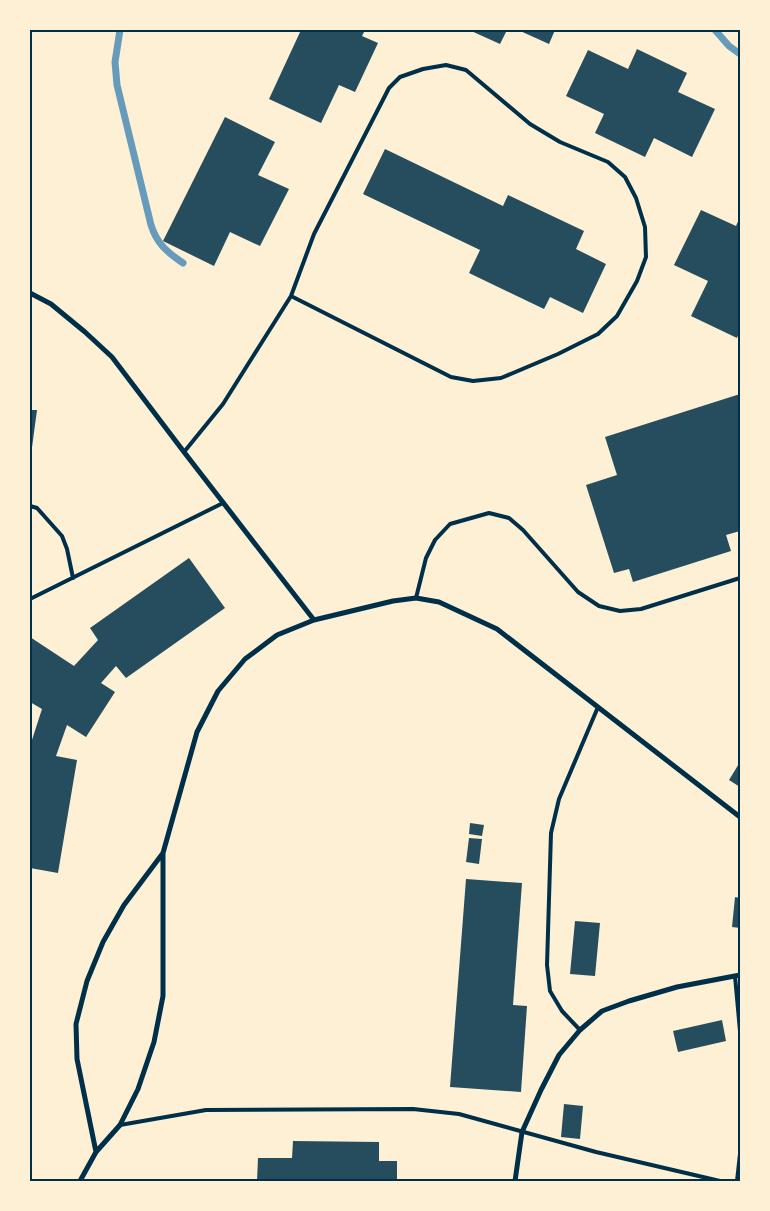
<svg xmlns="http://www.w3.org/2000/svg" width="770" height="1211" font-family="'Times New Roman',serif">
	<rect width="100%" height="100%" fill="#fdf0d5"/>
	<g fill="none" stroke-linecap="round" stroke-linejoin="round">
		<!-- stream -->
		<path stroke="#669bbc" stroke-width="7" d="M 120,30 L 115,62 L 117,85 L 151,225 C 157,244 167,252 183,263
			M 715,30 L 729,46 L 740,54"/>
	</g>
	<!-- building -->
	<path fill="#264d5e" d="M 301,30 L 365,30 L 362,36 L 378,43 L 355,92 L 339,85 L 321,123 L 269,99 Z
		M 469,30 L 507,30 L 500,44 Z
		M 518,30 L 555,30 L 549,44 Z
		M 637,49 L 687,73 L 678,92 L 715,109 L 692,157 L 654,138 L 645,157 L 595,133 L 604,114 L 566,96 L 588,50 L 628,69 Z
		M 225,117 L 275,142 L 258,175 L 289,189 L 260,246 L 230,232 L 214,266 L 163,241 Z
		M 385,149 L 503,206 L 508,195 L 584,231 L 576,249 L 606,264 L 583,313 L 550,297 L 544,309 L 469,273 L 480,250 L 363,194 Z
		M 701,210 L 736,226 L 740,217 L 740,331 L 737,338 L 691,316 L 708,281 L 674,265 Z
		M 740,394 L 740,531 L 726,535 L 731,551 L 633,582 L 629,569 L 614,573 L 586,485 L 617,475 L 605,437 Z
		M 30,410 L 37,410 L 31,455 L 30,455 Z
		M 189,558 L 225,608 L 126,678 L 116,666 L 101,683 L 115,692 L 86,737 L 67,725 L 56,756 L 77,760 L 58,873 L 30,868 L 30,746 L 42,709 L 30,702 L 30,637 L 74,666 L 98,640 L 90,628 Z
		M 740,762 L 740,787 L 729,780 Z
		M 470,823 L 484,825 L 482,836 L 469,834 Z
		M 469,838 L 482,839 L 479,864 L 466,862 Z
		M 466,879 L 522,883 L 513,1005 L 527,1006 L 521,1092 L 450,1087 Z
		M 735,897 L 740,898 L 740,928 L 732,927 Z
		M 575,921 L 600,923 L 595,976 L 570,974 Z
		M 722,1020 L 726,1041 L 678,1052 L 673,1031 Z
		M 564,1104 L 583,1106 L 580,1139 L 561,1137 Z
		M 293,1141 L 379,1142 L 379,1161 L 397,1161 L 397,1181 L 257,1181 L 258,1158 L 292,1158 Z"/>
	<g fill="none" stroke-linecap="round" stroke-linejoin="round">
		<!-- service -->
		<path stroke="#003049" stroke-width="4" d="M 184,452 L 223,404 L 291,296 L 451,377 L 473,381 L 501,378 L 558,354 L 598,334 L 617,316 L 637,281 L 646,257 L 645,227 L 636,198 L 625,177 L 608,162 L 560,142 L 530,124 L 466,70 L 446,65 L 423,69 L 400,77 L 389,88 L 314,234 L 291,296
			M 30,506 L 37,508 L 62,536 L 67,549 L 73,578
			M 416,598 L 426,558 L 435,540 L 450,524 L 489,513 L 509,518 L 523,530 L 578,592 L 599,606 L 620,611 L 641,609 L 740,578
			M 30,599 L 223,503
			M 735,976 L 740,1031
			M 580,1030 L 562,1011 L 550,991 L 547,965 L 551,833 L 559,799 L 598,707
			M 120,1125 L 206,1110 L 413,1109 L 459,1114 L 596,1152 L 720,1181
			M 737,1181 L 740,1154"/>
		<!-- minor -->
		<path stroke="#003049" stroke-width="5" d="M 30,293 L 51,304 L 85,332 L 112,357 L 184,452 L 314,620
			M 96,1152 L 77,1059 L 76,1024 L 87,981 L 103,942 L 124,905 L 163,853
			M 80,1181 L 96,1152 L 120,1125 L 138,1089 L 154,1042 L 163,996 L 163,853 L 197,732 L 218,691 L 245,659 L 277,635 L 314,620 L 393,601 L 416,598 L 439,602 L 497,629 L 740,817
			M 515,1181 L 522,1132 L 541,1090 L 559,1055 L 580,1030 L 602,1011 L 629,1001 L 677,987 L 740,975"/>
	</g>
	<!-- border -->
	<rect width="770" height="1211" fill="none" stroke="#fdf0d5" stroke-width="62"/>
	<rect x="31" y="31" width="708" height="1149" fill="none" stroke="#003049" stroke-width="2"/>
</svg>
